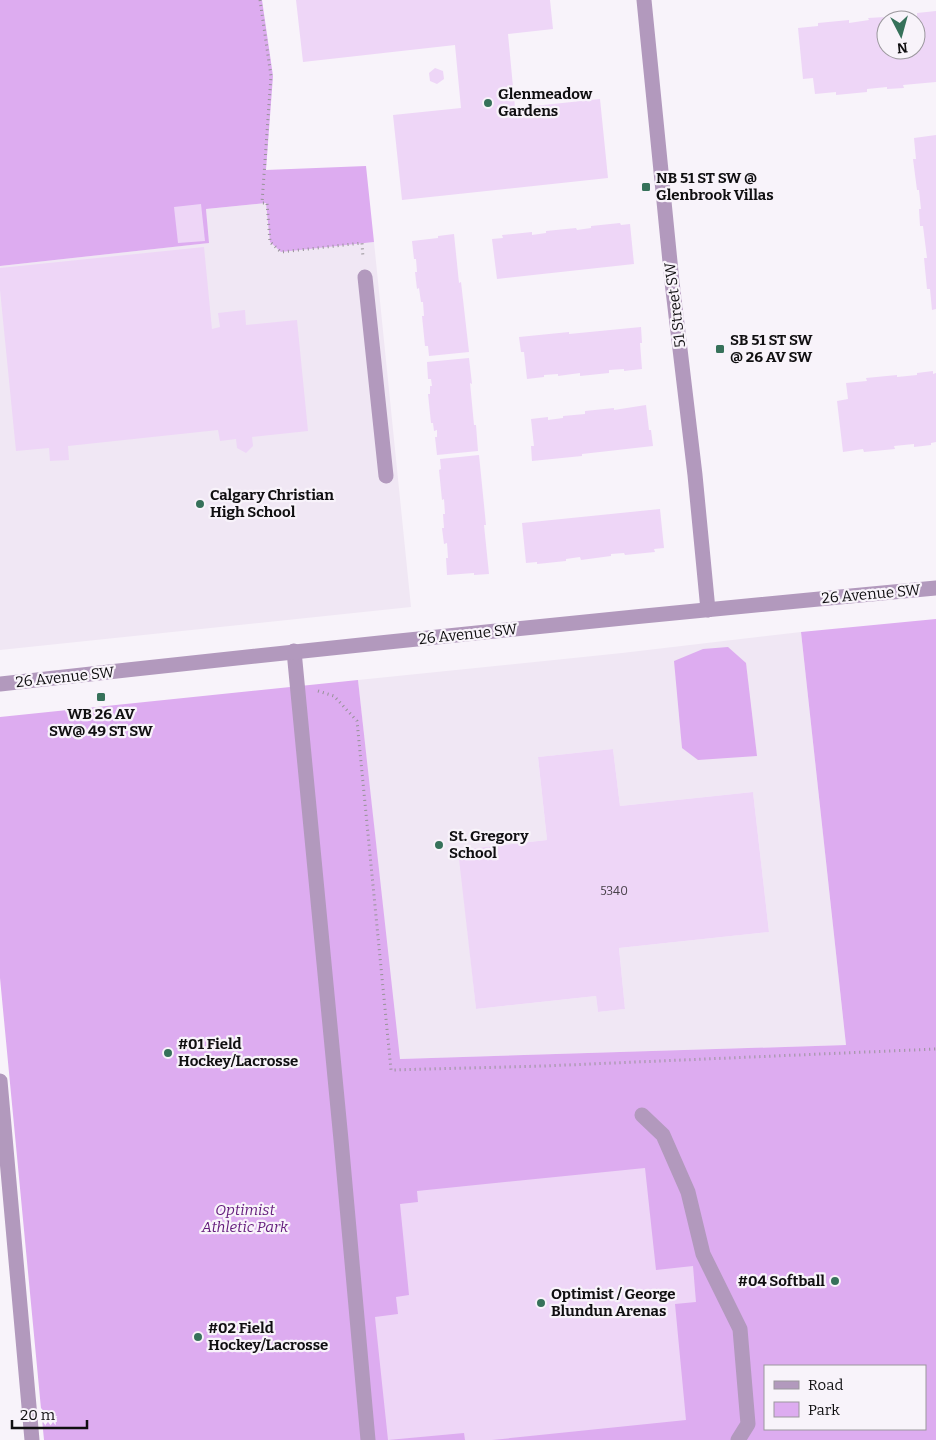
<svg xmlns="http://www.w3.org/2000/svg" width="936" height="1440" font-family="Bitter,serif">
  <style>
    .built { fill: #f0e7f4; fill-rule: evenodd }
    .green { fill: #ddacf0; fill-rule: evenodd }
    .building { fill: #eed6f7 }
    .lines { fill: none; stroke-linecap: round; stroke-linejoin: round }
    .path { stroke: #969297; stroke-width: 3; stroke-dasharray: 1 4; stroke-linecap: butt }
    .minor { stroke: #b299bd; stroke-width: 15 }
    .poi-dot { fill: #36715a; stroke: #f8f3fa; stroke-width: 2 }
    .labels { text-anchor: middle; dominant-baseline: central; stroke-width: 4.5; stroke-linejoin: round; paint-order: stroke }
    .number-label { font-size: 12px; fill: #48414a }
    .poi-label { font-size: 15px; font-weight: bold; fill: #100f11; stroke: #f8f3fa; text-anchor: start }
    .street-label { font-size: 15px; fill: #100f11; stroke: #f8f3fa }
    .park-label { font-size: 15px; font-style: italic; fill: #631b7b; stroke: #f8f3fa }
  </style>
  <rect width="100%" height="100%" fill="#f8f3fa"/>
  <!-- built -->
  <g class="built">
    <polygon points="267,203 270,242 281,252 374,242 411,607 0,650 0,266 208,243 206,209"/>
    <path d="M801 632 846 1045 399 1059 358 680 622 653ZM613 749 620 806 753 792 769 932 619 948 625 1009 598 1012 596 996 476 1009 459 850 547 840 538 757Z"/>
  </g>
  <!-- green -->
  <g class="green">
    <polygon points="0,0 262,0 273,76 266,170 366,166 374,242 281,252 270,242 266,203 206,209 209,243 0,266"/>
    <path d="M936 619V1440H44L0 978V717L358 680 400 1059 846 1045 801 632ZM765 1366H925V1429H765Z"/>
    <polygon points="728,647 746,663 757,756 698,760 682,748 674,661 703,649"/>
  </g>
  <!-- building -->
  <g class="building">
    <polygon points="296,0 550,0 553,29 508,34 515,108 600,99 608,178 402,200 393,115 461,108 455,45 303,62"/>
    <polygon points="936,11 936,82 903,85 904,88 887,89 887,87 867,89 867,92 836,95 836,92 815,94 813,78 803,79 798,28 818,26 818,23 849,20 849,23 869,20 868,18 885,17 886,50 916,50 916,20 886,20 886,19 917,16 917,13"/>
    <polygon points="435,68 443,71 444,79 437,84 430,81 429,73"/>
    <polygon points="936,135 936,309 932,310 930,289 927,289 924,258 927,258 923,226 920,226 919,209 921,209 919,190 917,190 913,159 916,159 914,138"/>
    <polygon points="201,204 205,241 178,243 174,207"/>
    <polygon points="620,223 621,225 630,224 634,264 497,279 492,239 503,238 502,235 532,232 532,235 546,233 546,231 576,228 577,230 591,228 591,226"/>
    <polygon points="454,234 459,283 461,282 469,352 429,356 428,346 425,346 422,316 424,316 423,302 421,302 419,288 417,289 415,272 417,272 416,259 414,259 412,241 438,238 438,236"/>
    <polygon points="204,247 212,329 220,327 218,313 245,310 246,325 297,320 308,431 252,437 253,446 246,453 237,448 236,439 220,441 218,430 68,446 69,460 50,461 49,448 16,451 0,290 0,268"/>
    <polygon points="641,327 642,343 640,343 642,369 624,371 624,369 609,370 609,373 580,376 580,373 558,376 558,374 544,375 544,377 527,379 524,352 521,352 519,337 569,332 569,334"/>
    <polygon points="469,358 472,384 470,383 474,425 476,425 478,451 437,455 435,437 437,437 437,430 434,431 433,423 431,423 428,394 430,394 430,386 432,386 431,379 428,379 427,362"/>
    <polygon points="933,371 933,374 936,373 936,442 931,443 931,445 914,447 914,444 894,446 895,449 864,452 863,449 843,452 837,401 848,399 846,383 867,381 866,378 897,375 897,377 917,375 917,373"/>
    <polygon points="646,405 649,430 651,430 653,446 582,454 582,456 532,461 531,446 534,446 531,419 548,417 548,420 563,418 563,416 585,414 585,411 614,408 614,410"/>
    <polygon points="479,455 486,525 484,525 489,574 474,575 474,573 447,575 446,558 448,558 447,543 444,544 442,528 444,528 443,514 445,514 444,499 442,500 439,470 441,469 440,459"/>
    <polygon points="660,509 664,548 654,549 655,552 625,555 624,553 611,554 611,556 581,560 580,557 566,559 566,561 537,564 537,562 526,563 522,523"/>
    <polygon points="613,749 620,806 753,792 769,932 619,948 625,1009 598,1012 596,996 476,1009 458,850 547,840 538,757"/>
    <polygon points="645,1168 656,1270 693,1266 696,1302 675,1304 686,1420 492,1440 465,1440 464,1433 388,1440 375,1317 398,1314 396,1297 409,1295 400,1204 418,1202 417,1191"/>
  </g>
  <g class="lines">
    <!-- path -->
    <g class="path">
      <polyline points="260,0 271,76 262,203 267,203 270,242 281,252 362,243 363,258"/>
      <polyline points="318,691 334,696 357,721 391,1070 544,1066 936,1049"/>
    </g>
    <!-- minor -->
    <g class="minor">
      <polyline points="644,0 672,282 695,475 708,610"/>
      <polyline points="365,277 386,476"/>
      <polyline points="294,651 341,1140 368,1440"/>
      <path d="M0 684C312 649 624 617 936 588"/>
      <polyline points="0,1081 32,1440"/>
      <polyline points="642,1115 663,1135 688,1192 703,1254 740,1329 748,1424 738,1440"/>
    </g>
  </g>
  <!-- markers -->
  <g class="poi-dot">
    <circle cx="488" cy="103" r="5"/>
    <rect x="641" y="182" width="10" height="10" rx="2.5"/>
    <rect x="715" y="344" width="10" height="10" rx="2.5"/>
    <circle cx="200" cy="504" r="5"/>
    <rect x="96" y="692" width="10" height="10" rx="2.5"/>
    <circle cx="439" cy="845" r="5"/>
    <circle cx="168" cy="1053" r="5"/>
    <circle cx="835" cy="1281" r="5"/>
    <circle cx="541" cy="1303" r="5"/>
    <circle cx="198" cy="1337" r="5"/>
  </g>
  <g class="labels">
    <!-- number labels -->
    <g class="number-label">
      <text x="614" y="891">5340</text>
    </g>
    <!-- poi labels -->
    <g class="poi-label">
      <text x="498" y="94">Glenmeadow<tspan x="498" dy="17">Gardens</tspan></text>
      <text x="656" y="178">NB 51 ST SW @<tspan x="656" dy="17">Glenbrook Villas</tspan></text>
      <text x="730" y="340">SB 51 ST SW<tspan x="730" dy="17">@ 26 AV SW</tspan></text>
      <text x="210" y="495">Calgary Christian<tspan x="210" dy="17">High School</tspan></text>
      <text x="101" y="714" text-anchor="middle">WB 26 AV<tspan x="101" dy="17">SW@ 49 ST SW</tspan></text>
      <text x="449" y="836">St. Gregory<tspan x="449" dy="17">School</tspan></text>
      <text x="178" y="1044">#01 Field<tspan x="178" dy="17">Hockey/Lacrosse</tspan></text>
      <text x="825" y="1281" text-anchor="end">#04 Softball</text>
      <text x="551" y="1294">Optimist / George<tspan x="551" dy="17">Blundun Arenas</tspan></text>
      <text x="208" y="1328">#02 Field<tspan x="208" dy="17">Hockey/Lacrosse</tspan></text>
    </g>
    <!-- street labels -->
    <g class="street-label">
      <text transform="translate(675 305) rotate(-97)">51 Street SW</text>
      <text transform="translate(871 594) rotate(-5)">26 Avenue SW</text>
      <text transform="translate(468 634) rotate(-6)">26 Avenue SW</text>
      <text transform="translate(65 677) rotate(-6)">26 Avenue SW</text>
    </g>
    <!-- park labels -->
    <g class="park-label">
      <text x="245" y="1210">Optimist<tspan x="245" dy="17">Athletic Park</tspan></text>
    </g>
  </g>
  <!-- legend -->
  <rect x="764" y="1365" width="162" height="65" fill="#f8f3fa" stroke="#9b989d"/>
  <rect x="774" y="1381" width="25" height="8" fill="#b299bd" stroke="#9b989d"/>
  <text x="808" y="1390" font-size="15" fill="#100f11">Road</text>
  <rect x="774" y="1402" width="25" height="15" fill="#ddacf0" stroke="#9b989d"/>
  <text x="808" y="1415" font-size="15" fill="#100f11">Park</text>
  <!-- north arrow -->
  <g transform="translate(901 35) rotate(174)"><circle r="24" fill="#f8f3fa" stroke="#9b989d"/>
  <path d="M0-4L9 19L0 12L-9 19Z" fill="#36715a"/>
  <text y="-8" font-size="14" font-weight="bold" text-anchor="middle" fill="#100f11">N</text>
  </g>
  <!-- scale -->
  <path d="M12 1420v8h75v-8" fill="none" stroke="#100f11" stroke-width="2.5"/>
  <text x="20" y="1420" font-size="15" fill="#100f11" stroke="#f8f3fa" stroke-width="4" paint-order="stroke">20 m</text>
</svg>
